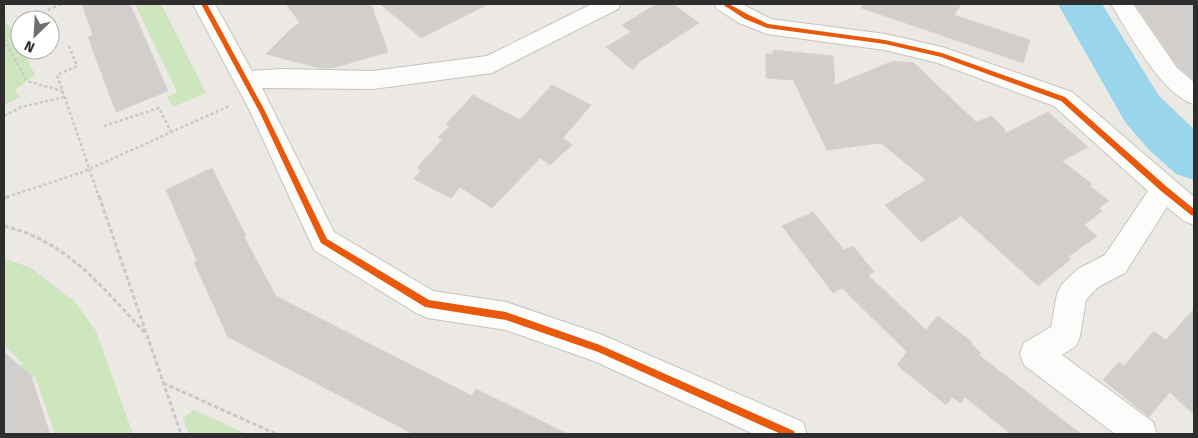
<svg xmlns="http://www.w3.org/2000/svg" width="1198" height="438" font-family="'Fira Sans',sans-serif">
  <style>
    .green { fill: #cee6be }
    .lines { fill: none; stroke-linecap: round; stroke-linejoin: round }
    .river { fill: #99d6ec; fill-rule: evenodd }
    .building { fill: #d1cecb; stroke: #d7d4d0 }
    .minor-casing { stroke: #c5c4c5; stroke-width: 2 }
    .path-far1 { stroke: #c9c9c8; stroke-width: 2.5; stroke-dasharray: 3 2.5; stroke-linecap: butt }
    .path { stroke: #c9c9c8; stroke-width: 3; stroke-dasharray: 4.5 2.5; stroke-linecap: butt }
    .minor { fill: #fcfcfb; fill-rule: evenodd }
    .cycleway-casing { stroke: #fff; stroke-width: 3 }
    .cycleway { fill: #e8590c; fill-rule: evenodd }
  </style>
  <rect width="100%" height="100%" fill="#ece8e4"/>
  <!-- green -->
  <g class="green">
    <polygon points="135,4 161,4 206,93 173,107 167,97 177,92"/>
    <path d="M4 21C13 29 20 38 20 50H23L35 75 15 90 20 97 7 104 4 101Z"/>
    <polygon points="4,258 31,268 75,302 96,331 133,434 55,434 35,376 4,394 4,379 22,363 4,345"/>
    <polygon points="194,410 247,434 189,434 183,418"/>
  </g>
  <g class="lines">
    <!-- river -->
    <polygon class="river" points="1058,4 1102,4 1159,96 1194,129 1194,180 1176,174 1149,150 1125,122"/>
  </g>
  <!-- building -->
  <g class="building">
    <polygon points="82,4 130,4 168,91 116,112 88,37 93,35"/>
    <polygon points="286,4 371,4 388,52 333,68 320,68 266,54 292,28 300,23"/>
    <polygon points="380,4 488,4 421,38"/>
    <polygon points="657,4 673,4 699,23 639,62 633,70 606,47 631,32 622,25"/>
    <polygon points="862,4 961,4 954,15 1030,40 1023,63 861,8"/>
    <polygon points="1135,4 1194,4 1194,80 1178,67"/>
    <polygon points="773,50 833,56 835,85 893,61 914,63 976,122 992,116 1005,130 1004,134 1048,112 1088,147 1062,161 1092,184 1090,186 1109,201 1099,208 1102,211 1084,225 1097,236 1068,257 1071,259 1038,286 961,216 921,242 885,205 926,180 881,143 827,150 793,80 766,78 766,54 773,54"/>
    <polygon points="552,85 591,105 563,138 572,145 550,165 540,158 492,208 460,187 451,198 414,179 421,170 417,168 442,140 438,137 450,126 446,124 473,95 520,120"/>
    <polygon points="212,168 246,236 244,237 276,296 472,396 476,389 568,434 413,434 228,337 194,262 197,261 166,190"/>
    <polygon points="813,212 844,250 853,246 874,272 868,275 926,330 938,316 972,342 971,344 981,353 979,355 1081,434 1011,434 965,397 961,403 952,397 946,405 897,365 907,352 842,288 833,293 782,226"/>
    <polygon points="1194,309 1194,415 1170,392 1149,417 1103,380 1119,362 1124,366 1154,331 1166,340"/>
    <polygon points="4,352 31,376 50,434 4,434"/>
  </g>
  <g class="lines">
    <defs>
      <g id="minor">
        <polygon points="193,4 215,4 252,71 280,69 373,71 487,56 592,4 621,4 618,9 492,73 373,89 262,88 334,232 433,291 506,302 600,334 803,422 807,434 754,434 594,361 506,330 428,318 418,314 314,250 250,111"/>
        <polygon points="714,4 742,4 771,19 885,34 942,47 1072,92 1194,197 1194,225 1184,221 1167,207 1125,273 1098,287 1086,300 1080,336 1076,346 1062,355 1153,422 1157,434 1115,434 1024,365 1020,354 1024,343 1051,327 1057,294 1062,284 1078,269 1105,255 1148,191 1054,106 938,63 885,50 767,34 739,23 717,9"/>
        <path d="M1111 4H1133L1177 68 1194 82V104C1163 96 1128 32 1111 4Z"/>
      </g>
    </defs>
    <!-- minor casing -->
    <use href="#minor" class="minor-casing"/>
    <!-- path-far1 -->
    <g class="path-far1">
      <polyline points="48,10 61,4"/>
      <polyline points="4,39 27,81 62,91"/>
      <polyline points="69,46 77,66 57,75 99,197"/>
      <polyline points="4,116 21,107 64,97"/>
      <polyline points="104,126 159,108 171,132"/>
      <polyline points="7,197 83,172 229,106"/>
    </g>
    <!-- path -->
    <g class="path">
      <polyline points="99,196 181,434"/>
      <polyline points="4,198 10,196"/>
      <path d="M4 226C67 241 103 288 145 333"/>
      <polyline points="163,383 276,434"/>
    </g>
    <!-- minor -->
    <use href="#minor" class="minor"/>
    <defs>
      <g id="cycleway">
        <polygon points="201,4 207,4 265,111 327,239 429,300 506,312 600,345 794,431 795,434 781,434 598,352 506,320 425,307 321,243 259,111"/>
        <polygon points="722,4 729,4 749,15 768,24 885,40 942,53 1065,97 1167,187 1194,209 1194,216 1191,215 1161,191 1061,101 941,57 885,44 767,28 745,19"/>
      </g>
    </defs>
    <!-- cycleway casing -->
    <use href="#cycleway" class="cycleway-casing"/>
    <!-- cycleway -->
    <use href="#cycleway" class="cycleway"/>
  </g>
  <!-- border -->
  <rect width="1198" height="438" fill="none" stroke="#2e2e2e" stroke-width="10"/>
  <!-- north arrow -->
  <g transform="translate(35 35) rotate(205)"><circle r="24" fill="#ffffff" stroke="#ababab"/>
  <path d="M0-4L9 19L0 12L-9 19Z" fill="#706f6e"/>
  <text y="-8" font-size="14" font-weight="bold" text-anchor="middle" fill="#2e2e2e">N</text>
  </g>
</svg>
